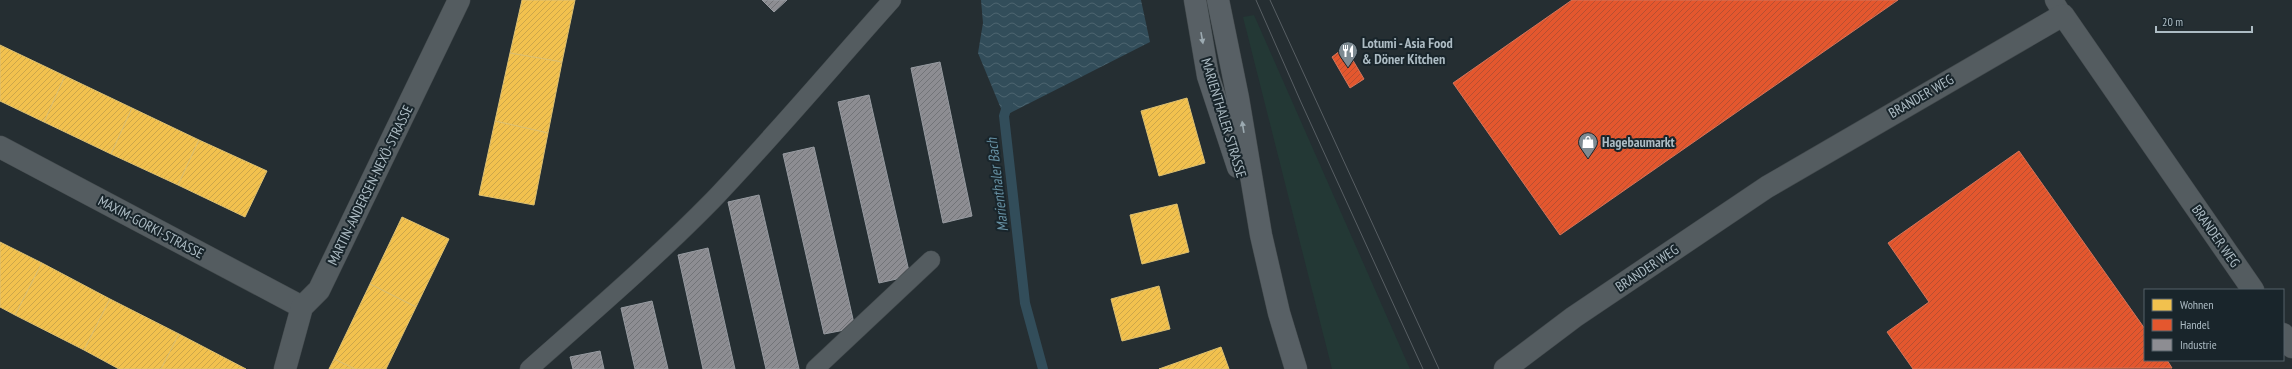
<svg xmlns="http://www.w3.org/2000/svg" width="2292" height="369" font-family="'PT Sans Narrow',sans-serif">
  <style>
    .green { fill: #233835 }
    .water { fill: url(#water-waves) }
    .homes { fill: url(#homes-hatch); stroke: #ddc071 }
    .shops { fill: url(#shops-hatch); stroke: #d4755b }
    .industry { fill: url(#industry-hatch); stroke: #979ba1 }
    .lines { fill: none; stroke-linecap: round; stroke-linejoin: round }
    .stream { stroke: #324d5a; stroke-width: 10 }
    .lane-casing { stroke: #42494c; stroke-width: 19 }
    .street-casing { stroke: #42494c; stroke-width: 23 }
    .secondary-casing { stroke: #42494c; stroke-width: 23 }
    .lane { stroke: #545c60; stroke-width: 18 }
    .street { stroke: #545c60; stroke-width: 22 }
    .secondary { stroke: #586065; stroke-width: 22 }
    .tram { stroke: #585f64; stroke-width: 1 }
    .oneway { fill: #9caab1 }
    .labels { text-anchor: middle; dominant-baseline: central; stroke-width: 4; stroke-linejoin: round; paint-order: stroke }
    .poi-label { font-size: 14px; font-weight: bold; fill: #adbcc4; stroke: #19252b; text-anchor: start }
    .street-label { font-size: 14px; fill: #adbcc4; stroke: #19252b }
    .water-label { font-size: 15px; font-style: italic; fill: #6690a3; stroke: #19252b }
  </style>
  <defs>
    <pattern id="water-waves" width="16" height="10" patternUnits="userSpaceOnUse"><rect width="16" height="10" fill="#324d5a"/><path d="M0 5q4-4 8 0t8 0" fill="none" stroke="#4d6570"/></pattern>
    <pattern id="homes-hatch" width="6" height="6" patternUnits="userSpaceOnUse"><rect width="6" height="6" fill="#f2c14e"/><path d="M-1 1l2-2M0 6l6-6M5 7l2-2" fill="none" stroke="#cca64a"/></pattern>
    <pattern id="shops-hatch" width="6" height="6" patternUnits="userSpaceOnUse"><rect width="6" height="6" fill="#e4572e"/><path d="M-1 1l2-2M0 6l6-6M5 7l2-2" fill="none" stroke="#b84f31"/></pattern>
    <pattern id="industry-hatch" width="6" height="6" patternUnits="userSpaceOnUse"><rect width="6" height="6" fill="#8d8d92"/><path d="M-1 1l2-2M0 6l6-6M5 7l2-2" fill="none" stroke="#727478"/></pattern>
  </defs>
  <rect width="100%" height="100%" fill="#252e32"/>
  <!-- green -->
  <polygon class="green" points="1254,15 1410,369 1332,369 1243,17"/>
  <!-- water -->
  <polygon class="water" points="981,0 1141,0 1150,42 1004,116 978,53 983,23"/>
  <!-- homes -->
  <g class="homes">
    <polygon points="522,0 575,0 562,62 510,53"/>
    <polygon points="0,45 65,76 44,122 0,101"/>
    <polygon points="510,53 562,62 548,133 495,121"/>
    <polygon points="65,76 132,108 111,154 44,122"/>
    <polygon points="1187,98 1205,163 1159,176 1141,111"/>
    <polygon points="132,108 199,140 178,185 111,154"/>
    <polygon points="495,121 548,133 534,205 479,195"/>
    <polygon points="199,140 267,171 245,217 178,185"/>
    <polygon points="1177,204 1189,252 1142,264 1130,215"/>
    <polygon points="402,217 449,239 416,307 370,284"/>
    <polygon points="0,242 42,263 15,315 0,307"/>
    <polygon points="42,263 110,299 84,350 15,315"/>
    <polygon points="370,284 416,307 386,369 355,369 334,359"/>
    <polygon points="1159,286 1170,329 1122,341 1111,299"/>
    <polygon points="110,299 179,334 161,369 119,369 84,350"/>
    <polygon points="179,334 246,369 161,369"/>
    <polygon points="1221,347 1229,369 1159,369"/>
    <polygon points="334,359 355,369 329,369"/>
  </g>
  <!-- shops -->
  <g class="shops">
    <polygon points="1572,0 1898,0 1560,235 1453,83"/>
    <polygon points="1345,47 1364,79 1350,88 1332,57"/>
    <polygon points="2019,151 2145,329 2145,360 2167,360 2172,368 1913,369 1887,332 1929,302 1888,243"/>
  </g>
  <!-- industry -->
  <g class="industry">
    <polygon points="762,0 787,0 774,12"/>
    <polygon points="940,62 972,216 943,223 911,68"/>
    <polygon points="869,95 910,276 879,283 838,102"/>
    <polygon points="814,147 855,328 824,334 783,154"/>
    <polygon points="759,195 799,369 766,369 728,202"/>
    <polygon points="708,248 735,369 703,369 678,255"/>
    <polygon points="652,301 668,369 635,369 621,308"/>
    <polygon points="600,351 604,369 573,369 570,357"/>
  </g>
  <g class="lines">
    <!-- stream -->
    <polyline class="stream" points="1008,103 1004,116 1025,303 1043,369"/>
    <defs>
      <g id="lane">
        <polyline points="2054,0 2063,15"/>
        <path d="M529 369C591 314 654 260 712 201 774 136 832 67 892 0"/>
        <polyline points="815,369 931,260"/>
      </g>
      <g id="street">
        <polyline points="0,147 302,307"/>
        <polyline points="2283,334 2292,347"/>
        <polyline points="285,369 302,307 319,290 459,0"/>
        <polyline points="1505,369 1574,317 1767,187 2063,15 2253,290"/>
      </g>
      <g id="secondary">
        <polyline points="1195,0 1208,76 1238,167"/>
        <polyline points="1218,0 1238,98 1261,235 1279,313 1296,369"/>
      </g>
    </defs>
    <!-- lane casing -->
    <use href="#lane" class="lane-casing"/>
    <!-- street casing -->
    <use href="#street" class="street-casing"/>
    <!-- secondary casing -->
    <use href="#secondary" class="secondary-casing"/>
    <!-- lane -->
    <use href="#lane" class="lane"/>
    <!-- street -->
    <use href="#street" class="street"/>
    <!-- secondary -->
    <use href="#secondary" class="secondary"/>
    <!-- tram -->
    <g class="tram">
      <polyline points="1256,0 1300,100 1423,369"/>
      <polyline points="1270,0 1439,369"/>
    </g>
  </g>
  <!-- one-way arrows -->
  <defs><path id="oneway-solid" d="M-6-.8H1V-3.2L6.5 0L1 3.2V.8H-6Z"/></defs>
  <g class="oneway">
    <use href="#oneway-solid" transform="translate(1202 38) rotate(80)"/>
    <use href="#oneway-solid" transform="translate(1243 127) rotate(-99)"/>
  </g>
  <!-- icons -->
  <defs>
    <symbol id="restaurant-pin" viewBox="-11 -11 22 30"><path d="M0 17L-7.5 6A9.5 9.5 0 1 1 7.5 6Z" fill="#7d8a91" stroke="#19252b"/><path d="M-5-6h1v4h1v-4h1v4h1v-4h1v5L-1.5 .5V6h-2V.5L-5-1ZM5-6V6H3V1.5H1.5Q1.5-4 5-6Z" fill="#fff"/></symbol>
    <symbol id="shop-pin" viewBox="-11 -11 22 30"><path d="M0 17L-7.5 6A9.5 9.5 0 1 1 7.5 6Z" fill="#7d8a91" stroke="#19252b"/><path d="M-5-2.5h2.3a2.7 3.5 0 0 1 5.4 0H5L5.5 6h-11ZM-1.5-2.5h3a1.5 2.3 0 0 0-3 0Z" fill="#fff"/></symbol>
  </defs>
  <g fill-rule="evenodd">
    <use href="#restaurant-pin" x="1337" y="40" width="22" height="30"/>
    <use href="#shop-pin" x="1577" y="131" width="22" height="30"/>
  </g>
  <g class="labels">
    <!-- poi labels -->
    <g class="poi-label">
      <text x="1362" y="43">Lotumi - Asia Food<tspan x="1362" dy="16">&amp; Döner Kitchen</tspan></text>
      <text x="1602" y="142">Hagebaumarkt</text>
    </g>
    <!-- street labels -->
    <g class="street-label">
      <text transform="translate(1921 96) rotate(-30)">BRANDER WEG</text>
      <text transform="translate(1224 118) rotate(73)">MARIENTHALER STRASSE</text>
      <text transform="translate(370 185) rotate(-64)">MARTIN-ANDERSEN-NEXÖ-STRASSE</text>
      <text transform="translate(151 227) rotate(28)">MAXIM-GORKI-STRASSE</text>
      <text transform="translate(2216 236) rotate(55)">BRANDER WEG</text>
      <text transform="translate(1647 268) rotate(-34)">BRANDER WEG</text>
    </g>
    <!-- water labels -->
    <g class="water-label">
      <text transform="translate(997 185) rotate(-97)">Marienthaler Bach</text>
    </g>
  </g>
  <!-- legend -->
  <rect x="2144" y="289" width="140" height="72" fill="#19252b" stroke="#546168"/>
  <rect x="2152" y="299" width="20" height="12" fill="#f2c14e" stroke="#546168"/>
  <text x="2180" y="309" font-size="12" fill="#adbcc4">Wohnen</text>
  <rect x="2152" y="319" width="20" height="12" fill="#e4572e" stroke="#546168"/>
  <text x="2180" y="329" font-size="12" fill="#adbcc4">Handel</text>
  <rect x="2152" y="339" width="20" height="12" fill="#8d8d92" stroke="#546168"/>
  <text x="2180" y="349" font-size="12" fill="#adbcc4">Industrie</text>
  <!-- scale -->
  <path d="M2156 26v6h96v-6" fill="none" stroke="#adbcc4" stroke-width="2"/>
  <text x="2162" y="26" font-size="12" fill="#adbcc4" stroke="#19252b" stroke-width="3" paint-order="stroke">20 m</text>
</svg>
